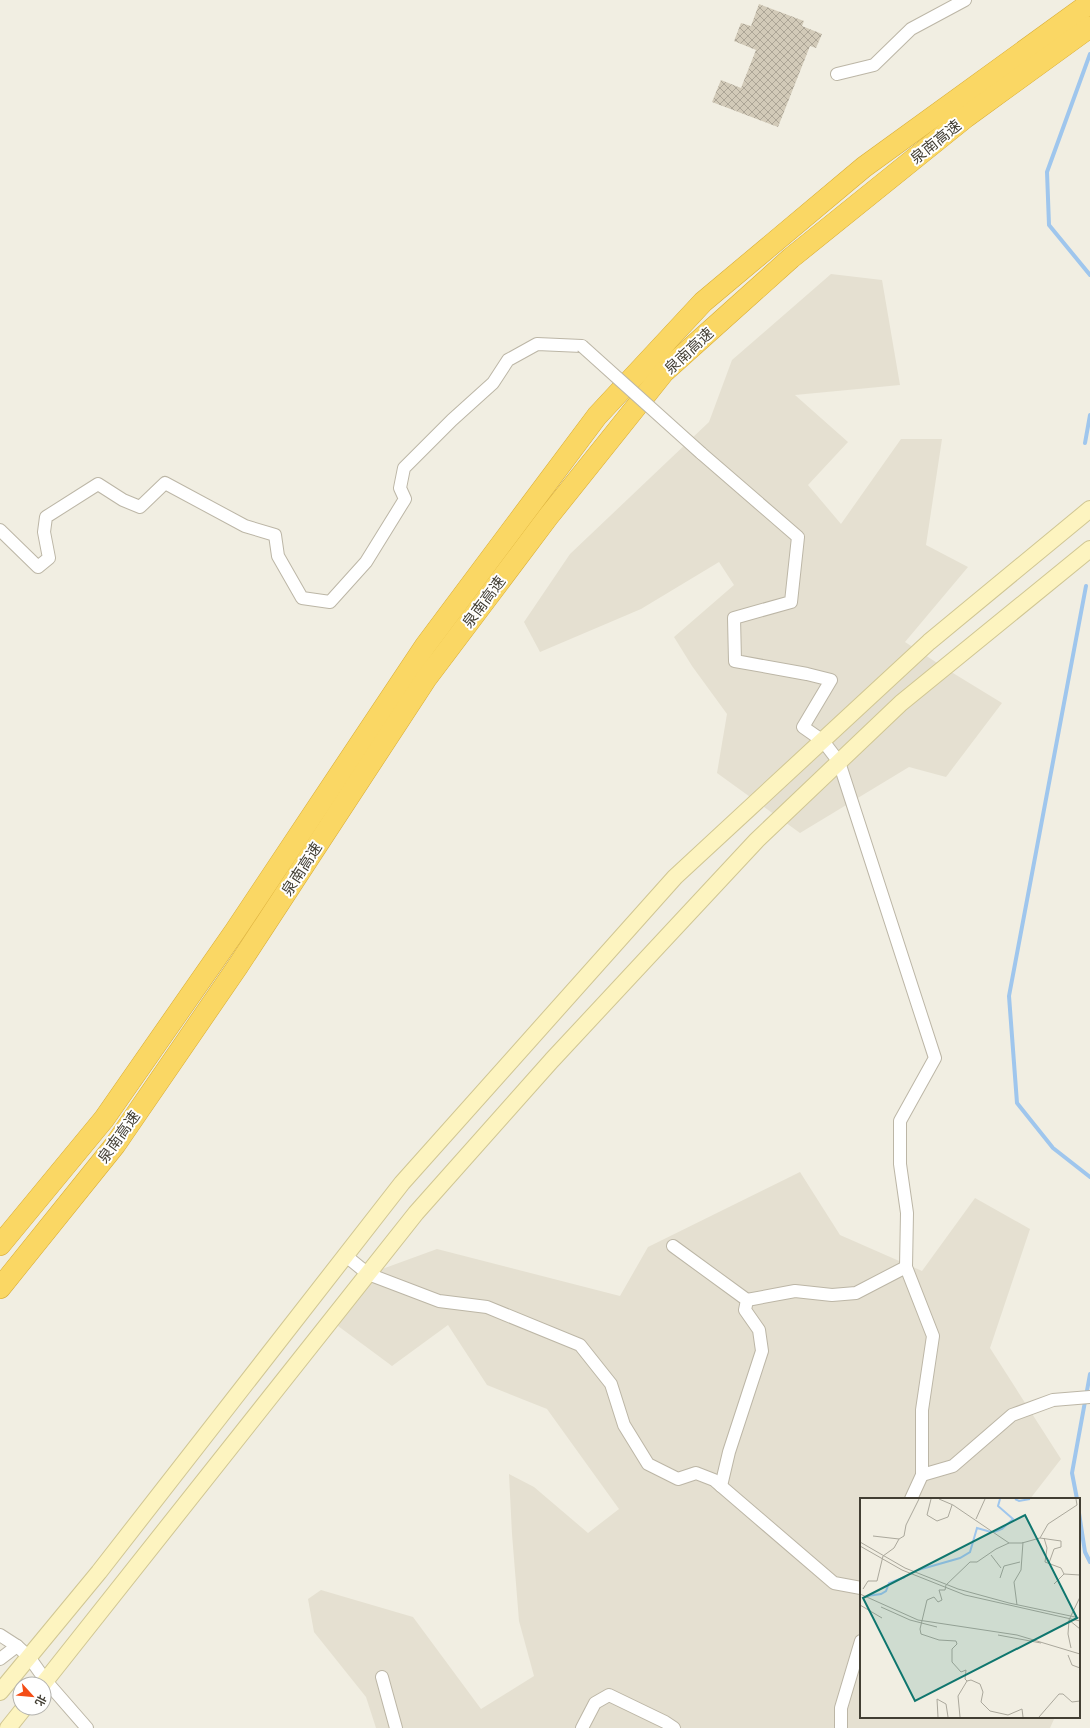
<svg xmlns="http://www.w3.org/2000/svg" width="1090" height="1728" font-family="Signika,'Noto Sans SC',sans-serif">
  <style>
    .residential { fill: #e5e0d1 }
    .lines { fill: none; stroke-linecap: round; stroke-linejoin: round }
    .stream { stroke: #9fc6ed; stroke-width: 4 }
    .building { fill: url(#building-cross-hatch) }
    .street-casing { stroke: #bcb6a6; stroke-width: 14 }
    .secondary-casing { stroke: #d0c693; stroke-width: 18 }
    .highway-casing { stroke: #d8ac35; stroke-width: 22 }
    .street { stroke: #fff; stroke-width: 12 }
    .secondary { stroke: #fdf4c0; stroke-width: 16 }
    .highway { stroke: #fad764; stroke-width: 21 }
    .street-bridge-casing { stroke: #bcb6a6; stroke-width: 14; stroke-linecap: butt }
    .street-bridge { stroke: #fff; stroke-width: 12 }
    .labels { text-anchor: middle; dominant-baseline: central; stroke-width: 4; stroke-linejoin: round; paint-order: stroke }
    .street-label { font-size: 15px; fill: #423e33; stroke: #fff }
    .inset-river { fill: none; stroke: #9fc6ed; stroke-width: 2 }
    .inset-road { fill: none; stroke: #aba89c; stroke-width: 1 }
    .view { fill: #0f766e; fill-opacity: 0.15; stroke: #0f766e; stroke-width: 2 }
    .inset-edge { fill: none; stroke: #423e33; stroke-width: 2 }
  </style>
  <defs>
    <pattern id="building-cross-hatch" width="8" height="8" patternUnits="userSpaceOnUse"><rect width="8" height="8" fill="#d2cab8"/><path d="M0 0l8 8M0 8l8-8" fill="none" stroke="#aca596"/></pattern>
  </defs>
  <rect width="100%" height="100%" fill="#f1eee2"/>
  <!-- residential -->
  <g class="residential">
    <polygon points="831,274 882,280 900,385 795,395 848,442 808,485 841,524 901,439 942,439 926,545 968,567 905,642 948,670 1002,703 946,777 909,767 800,833 717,773 727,714 692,666 674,637 734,585 719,562 641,609 540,652 524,622 570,554 709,422 732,360"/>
    <polygon points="800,1172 840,1235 922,1271 975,1198 1030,1229 990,1348 1061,1459 1030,1499 861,1499 861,1717 1055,1717 1050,1728 376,1728 366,1697 314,1632 308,1599 321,1590 413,1617 481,1709 534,1676 519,1621 512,1534 509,1474 534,1487 588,1533 619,1509 547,1409 487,1385 448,1325 392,1366 334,1323 363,1276 437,1249 620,1296 648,1247"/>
  </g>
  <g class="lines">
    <!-- stream -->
    <g class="stream">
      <polyline points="1090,54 1047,172 1049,225 1090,275"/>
      <polyline points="1085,443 1090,415"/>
      <polyline points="1086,586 1009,996 1017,1103 1053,1148 1090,1177"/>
      <polyline points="1077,1499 1072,1473 1090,1374"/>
      <polyline points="1079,1513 1085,1552 1090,1562"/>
    </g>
  </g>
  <!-- building -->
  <polygon class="building" points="759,4 804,21 802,26 822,34 816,48 810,46 778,127 712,102 721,80 741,88 756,50 734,41 741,23 751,26"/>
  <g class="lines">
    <defs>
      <g id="street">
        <polyline points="837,74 874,65 911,29 965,0"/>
        <polyline points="701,453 798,537 791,602 734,618 735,661 807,674 831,680 803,727 823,741 839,762 935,1058 900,1121 900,1164 907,1213 906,1267 933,1336 922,1410 922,1475 911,1499"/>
        <polyline points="0,530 38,567 49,558 44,532 46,517 98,484 123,500 140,507 165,483 245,526 275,535 278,556 302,598 330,602 366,562 405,499 400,488 404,468 452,420 493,383 508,360 537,344 582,346"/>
        <polyline points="673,1246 747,1300 745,1310 759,1330 762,1351 729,1452 721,1486"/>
        <polyline points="346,1256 368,1274 439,1301 487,1307 580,1345 611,1384 624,1425 648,1464 678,1479 696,1473 714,1480 834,1583 861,1588"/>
        <polyline points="747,1300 795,1291 832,1295 856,1293 906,1267"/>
        <polyline points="922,1475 953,1466 1012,1415 1053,1400 1090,1397"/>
        <polyline points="0,1635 17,1646 29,1657 46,1681 87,1728"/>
        <polyline points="0,1659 17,1646"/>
        <polyline points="382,1677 396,1728"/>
        <polyline points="582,1728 595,1703 609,1695 665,1722 674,1728"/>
        <polyline points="841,1728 841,1708 861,1641"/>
      </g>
      <g id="secondary">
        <polyline points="43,1684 416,1213 552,1060 757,840 901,703 1090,549"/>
        <polyline points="0,1692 99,1572 402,1183 675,877 929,642 1090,509"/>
        <polyline points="8,1728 24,1708"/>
      </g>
      <g id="highway">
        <polyline points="0,1245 104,1119 235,931 425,646 597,416 703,302 864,167 1090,3"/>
        <polyline points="0,1288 115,1145 238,966 426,679 548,517 664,372 791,258 966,117 1090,27"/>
      </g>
    </defs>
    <!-- street casing -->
    <use href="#street" class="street-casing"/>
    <!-- secondary casing -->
    <use href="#secondary" class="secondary-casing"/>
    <!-- highway casing -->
    <use href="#highway" class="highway-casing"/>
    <!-- street -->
    <use href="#street" class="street"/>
    <!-- secondary -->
    <use href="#secondary" class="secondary"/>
    <!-- highway -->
    <use href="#highway" class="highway"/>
    <defs>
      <polyline id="street-bridge" points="582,346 701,453"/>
    </defs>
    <!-- street-bridge casing -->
    <use href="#street-bridge" class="street-bridge-casing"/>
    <!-- street-bridge -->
    <use href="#street-bridge" class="street-bridge"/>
  </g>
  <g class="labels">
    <!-- street labels -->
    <g class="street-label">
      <text transform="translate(936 142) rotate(-39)">泉南高速</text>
      <text transform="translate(689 351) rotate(-43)">泉南高速</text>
      <text transform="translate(484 602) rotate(-53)">泉南高速</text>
      <text transform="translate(302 869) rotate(-57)">泉南高速</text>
      <text transform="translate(119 1137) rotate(-54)">泉南高速</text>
    </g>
  </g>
  <!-- overview -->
  <g transform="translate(860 1498)">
    <rect width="220" height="220" fill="#f1eee2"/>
    <path class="inset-river" d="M155 1 159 3 170 1M134 34 142 31 153 21 138 8 140 1M58 72 100 60 110 54 117 30 131 34M7 98 21 96 26 93 29 85 45 79"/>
    <path class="inset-road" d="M71 1 67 17 77 23 88 19 92 7M79 1 93 7 149 45M116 21 125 1M13 38 39 41 44 38 46 27 59 1M180 40 201 43V49L194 51 189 65M184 40 187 50 185 64 201 70 204 76 220 77M0 44 45 70 98 91 149 105 220 120M0 48 42 72 105 97 220 123M131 57 141 70M140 80 144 68 160 64M194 86 204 76M3 91 8 83H17L23 58 34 50 39 41M0 96 58 122 157 137 220 156M0 107 22 120M157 107 154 84 161 72 163 44M21 109 50 122 77 129M209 122 220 131M138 137 181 145M211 150 208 136 209 122 220 99M208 157 212 167 220 170M107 183 105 181 106 172 101 174 92 164V151L97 146 96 143 79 142 61 136 60 131 67 102 74 99 78 104 82 102 79 92H85L86 87 110 64H117L136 51 149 45H162L180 40 188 26 217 7 216 1M107 183 111 182 120 186 123 194 121 204 130 213 148 217 162 211 163 219M78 219 77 201 86 206 88 219M100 219 98 198 107 183M179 219 199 196H203L212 204 220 203"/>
    <path class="view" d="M165 17 217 120 55 203 3 100Z"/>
    <rect width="220" height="220" class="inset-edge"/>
  </g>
  <!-- north arrow -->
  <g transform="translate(32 1696) rotate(117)"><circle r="19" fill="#ffffff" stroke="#b3b2ad"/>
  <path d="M0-3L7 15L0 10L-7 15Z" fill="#f44d16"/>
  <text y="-6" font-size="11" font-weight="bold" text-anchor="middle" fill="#423e33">北</text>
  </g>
</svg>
